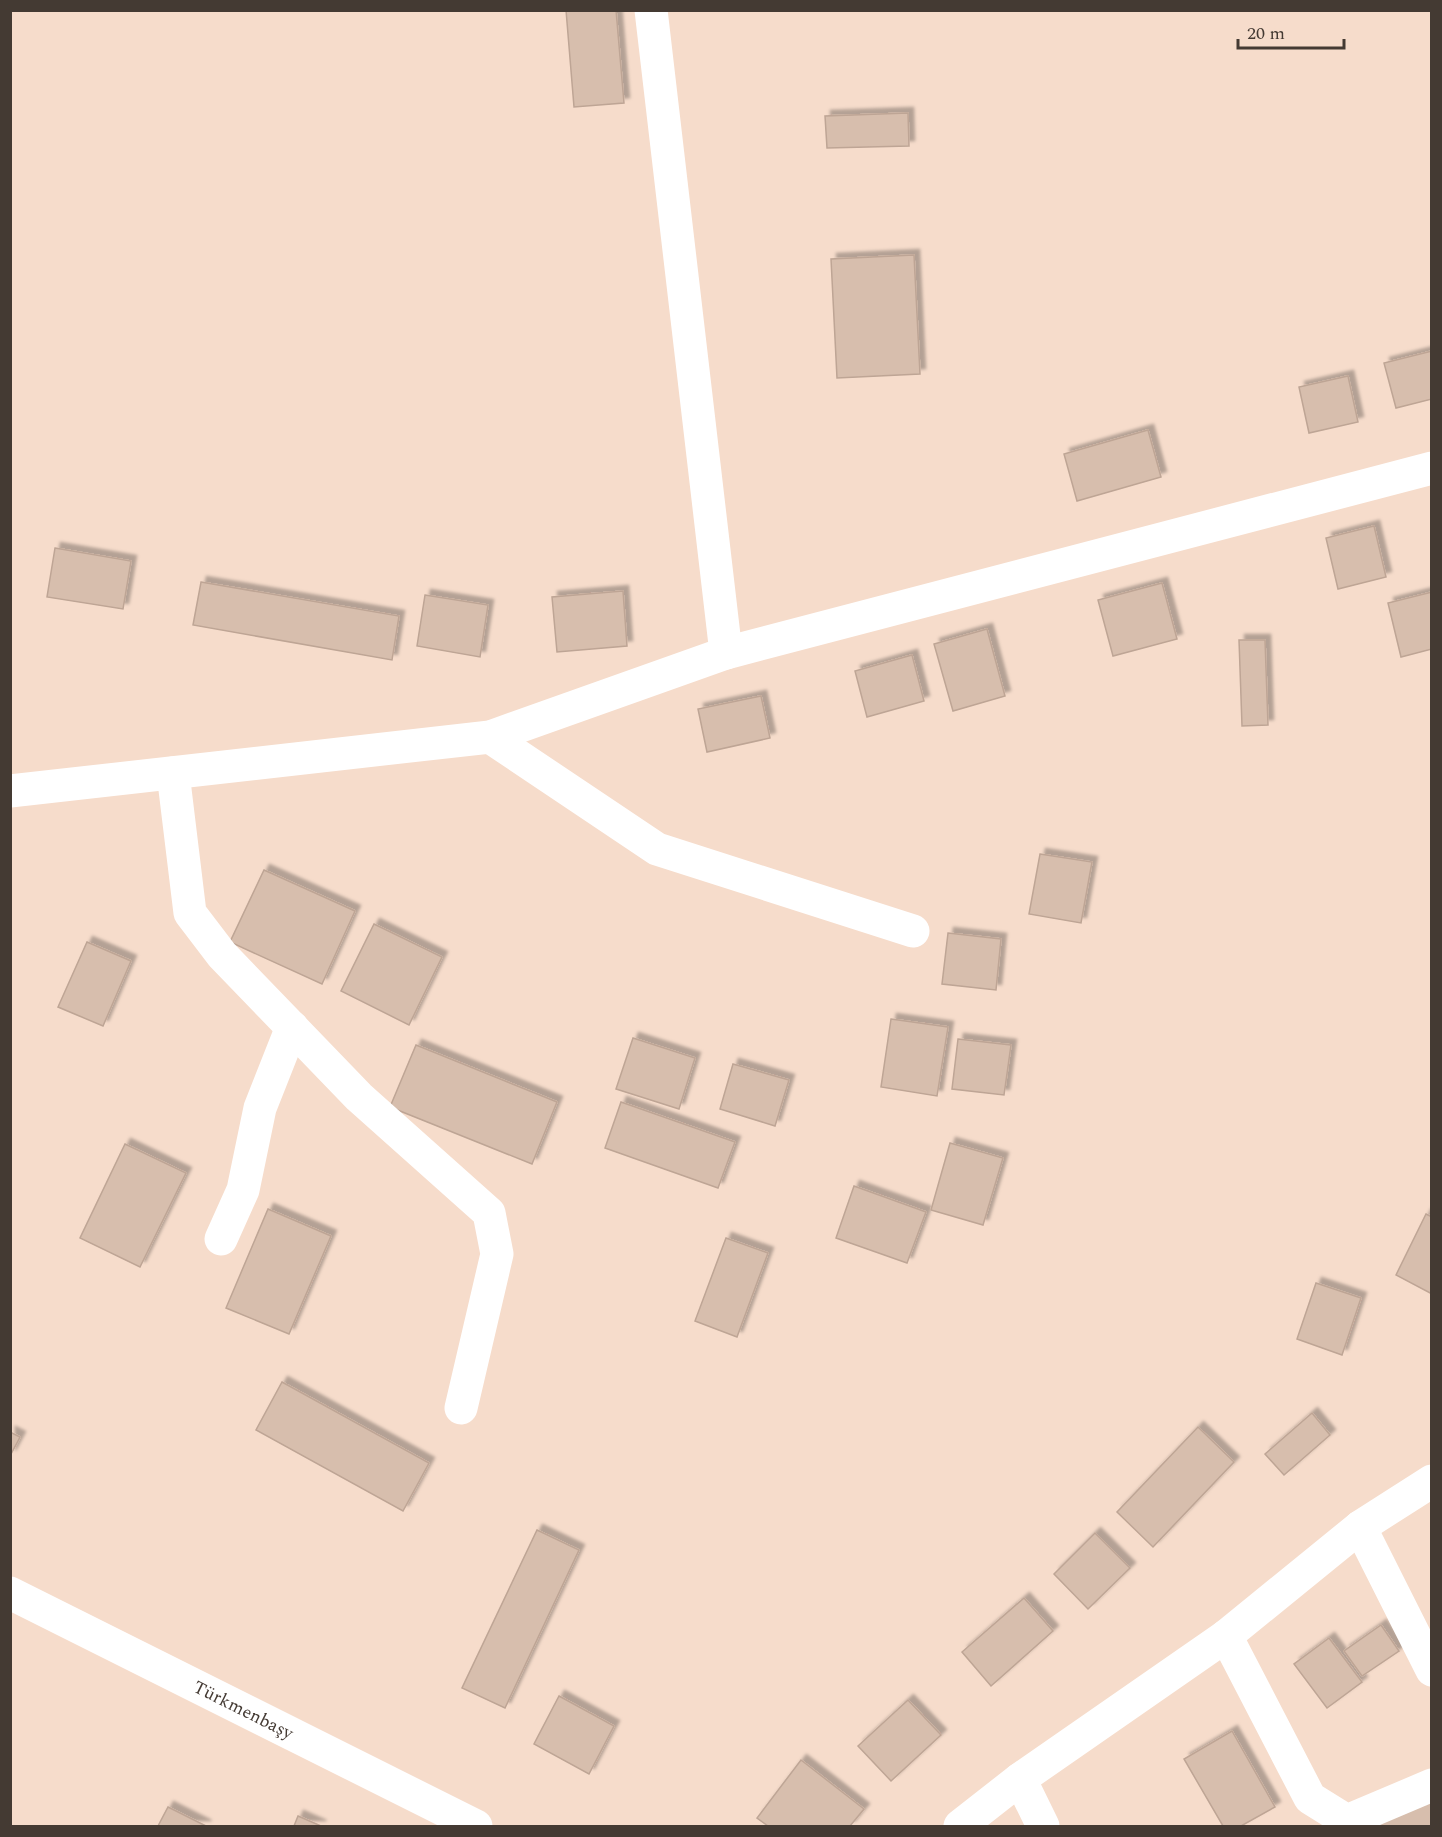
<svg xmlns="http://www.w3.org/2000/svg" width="1442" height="1837" font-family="Spectral,serif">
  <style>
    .building { fill: #d7bead; stroke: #bea595; stroke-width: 1.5; filter: url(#shadow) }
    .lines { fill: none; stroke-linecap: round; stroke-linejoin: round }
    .minor { stroke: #fff; stroke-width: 33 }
    .labels { text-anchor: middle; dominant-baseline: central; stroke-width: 6; stroke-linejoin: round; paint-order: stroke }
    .street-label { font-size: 18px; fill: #443a33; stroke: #f6dccb }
  </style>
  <defs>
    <filter id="shadow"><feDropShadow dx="5.5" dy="-5.5" stdDeviation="1.5" flood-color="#0004"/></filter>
  </defs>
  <rect width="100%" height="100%" fill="#f6dccb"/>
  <!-- building -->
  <g class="building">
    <polygon points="566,10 616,10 624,103 574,107"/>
    <polygon points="908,113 909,146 827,148 825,116"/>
    <polygon points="914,255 920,374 837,378 831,259"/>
    <polygon points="1432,351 1432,399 1396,408 1384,363"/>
    <polygon points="1348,376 1358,422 1309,433 1299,387"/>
    <polygon points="1148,430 1161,477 1077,501 1064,454"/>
    <polygon points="1374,526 1386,577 1338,589 1326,538"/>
    <polygon points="55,548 131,561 123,609 47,597"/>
    <polygon points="201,582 399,616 392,660 193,625"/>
    <polygon points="1162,583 1177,639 1113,656 1098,600"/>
    <polygon points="623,591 627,646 557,652 552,597"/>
    <polygon points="1432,592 1432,649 1401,657 1388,603"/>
    <polygon points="425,595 488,605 480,657 417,646"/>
    <polygon points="987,629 1005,696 953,711 934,644"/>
    <polygon points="1239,640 1265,640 1268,725 1242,726"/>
    <polygon points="912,655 924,701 867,717 855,671"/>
    <polygon points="761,696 770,738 707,752 698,709"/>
    <polygon points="1040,854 1092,862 1081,923 1029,914"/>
    <polygon points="264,870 355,911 322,984 230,942"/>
    <polygon points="374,924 442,957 409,1025 341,991"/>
    <polygon points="948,933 1001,939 996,990 942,984"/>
    <polygon points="87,942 131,961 103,1026 58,1007"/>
    <polygon points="891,1019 948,1027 937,1096 881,1087"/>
    <polygon points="633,1038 695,1058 679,1109 616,1089"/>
    <polygon points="958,1039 1011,1045 1004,1095 952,1089"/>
    <polygon points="416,1045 557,1102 532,1164 390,1107"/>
    <polygon points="733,1064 789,1080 775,1126 720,1109"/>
    <polygon points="621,1102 735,1142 718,1188 605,1148"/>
    <polygon points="950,1143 1003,1158 983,1225 931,1210"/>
    <polygon points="125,1144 186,1173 140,1267 80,1238"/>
    <polygon points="854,1186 926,1212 907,1263 836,1238"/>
    <polygon points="268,1209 331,1236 289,1334 226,1308"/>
    <polygon points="1426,1214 1432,1217 1432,1294 1396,1275"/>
    <polygon points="726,1238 768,1253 737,1337 695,1321"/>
    <polygon points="1316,1283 1361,1298 1342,1355 1297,1339"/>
    <polygon points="282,1382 429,1463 403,1511 256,1430"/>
    <polygon points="1312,1413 1330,1435 1284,1475 1265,1454"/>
    <polygon points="1198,1427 1234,1462 1153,1547 1117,1512"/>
    <polygon points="10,1432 20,1437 10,1456"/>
    <polygon points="537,1530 579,1550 505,1708 462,1688"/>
    <polygon points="1095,1533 1130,1568 1088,1609 1054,1574"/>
    <polygon points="1024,1598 1053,1631 991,1686 962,1652"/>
    <polygon points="1381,1625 1399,1651 1362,1676 1344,1651"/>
    <polygon points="1329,1638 1362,1682 1327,1708 1294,1664"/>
    <polygon points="559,1696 614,1726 589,1774 534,1744"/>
    <polygon points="908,1700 941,1735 891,1781 858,1746"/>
    <polygon points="1232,1731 1275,1807 1241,1826 1223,1826 1184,1759"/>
    <polygon points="801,1760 864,1809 850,1826 768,1826 757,1818"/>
    <polygon points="1432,1800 1432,1826 1370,1826"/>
    <polygon points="168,1807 206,1826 158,1826"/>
    <polygon points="298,1816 321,1826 294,1826"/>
  </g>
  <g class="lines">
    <!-- minor -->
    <g class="minor">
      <polyline points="651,10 726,653"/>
      <polyline points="490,737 657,849 913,931"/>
      <polyline points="173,773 190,913 222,955 359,1097 489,1213 497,1254 461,1408"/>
      <polyline points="10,791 490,737 726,653 1432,468"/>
      <polyline points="221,1239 243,1190 260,1108 292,1027"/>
      <polyline points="1360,1527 1432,1670"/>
      <path id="s1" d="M10 1593 476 1826"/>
      <polyline points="1226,1636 1310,1798 1347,1821 1432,1785"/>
      <polyline points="1020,1779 1043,1826"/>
      <polyline points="960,1826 1020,1779 1226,1636 1360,1527 1432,1481"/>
    </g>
  </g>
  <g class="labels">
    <!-- street labels -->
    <g class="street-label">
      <text stroke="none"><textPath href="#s1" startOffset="261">Türkmenbaşy</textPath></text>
    </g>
  </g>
  <!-- border -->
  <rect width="1442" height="1837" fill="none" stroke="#443a33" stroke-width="24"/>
  <!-- scale -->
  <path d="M1238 39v9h106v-9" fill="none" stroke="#443a33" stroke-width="3"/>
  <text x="1247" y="39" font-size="18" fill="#443a33" stroke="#f6dccb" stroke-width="4.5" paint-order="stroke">20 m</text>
</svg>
